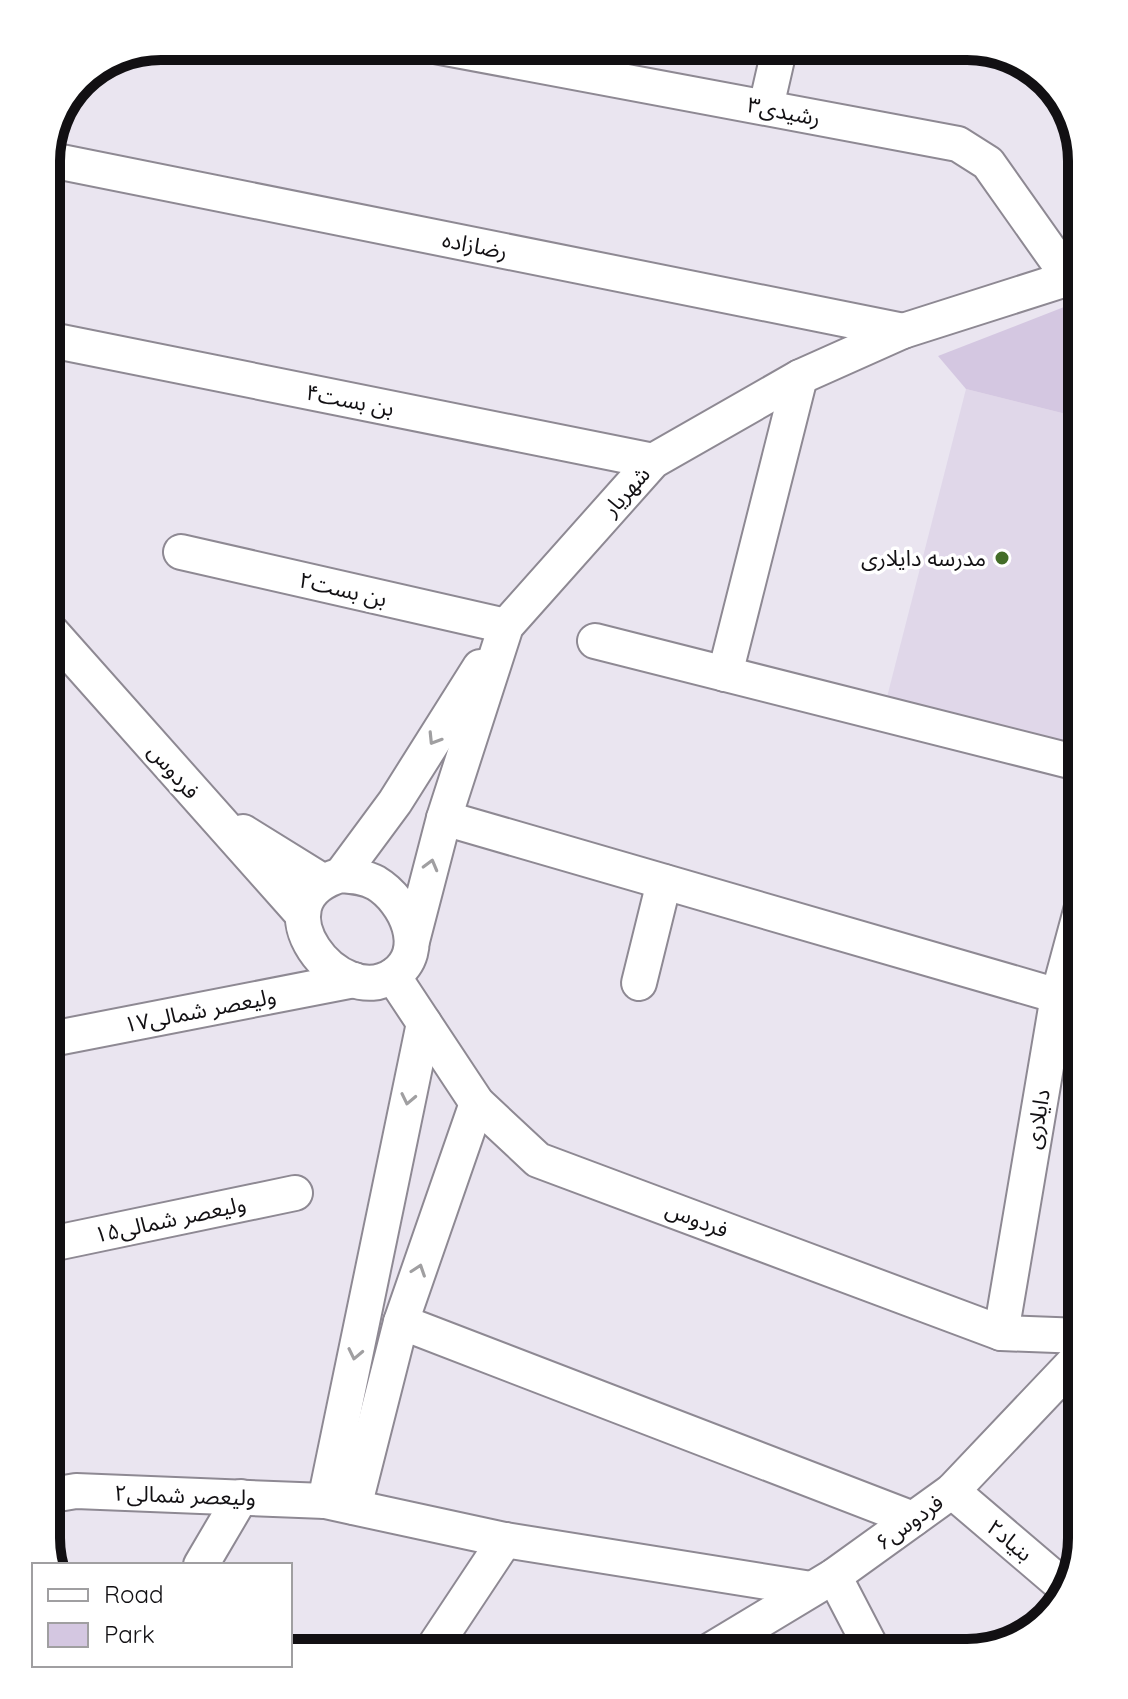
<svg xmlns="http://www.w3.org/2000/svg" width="1128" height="1699" font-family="Quicksand,'Noto Sans Arabic',sans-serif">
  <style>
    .built { fill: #e0d7e9 }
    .green { fill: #d4c7e1 }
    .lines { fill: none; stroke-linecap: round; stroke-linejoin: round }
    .minor-casing { stroke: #8e8993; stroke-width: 38 }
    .minor { stroke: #fff; stroke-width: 34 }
    .oneway { stroke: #a09fa1 }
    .poi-dot { fill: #436c28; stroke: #fff; stroke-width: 3 }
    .labels { text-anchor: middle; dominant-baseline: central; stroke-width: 7; stroke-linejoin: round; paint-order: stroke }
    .street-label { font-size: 22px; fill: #121013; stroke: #fff }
    .poi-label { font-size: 22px; fill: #121013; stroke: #fff; text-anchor: end }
    .rim { fill: none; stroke: #121013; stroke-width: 10 }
  </style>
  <rect width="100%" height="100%" fill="#eae5f0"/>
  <!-- built -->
  <polygon class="built" points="966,389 1082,418 1082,716 1075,745 887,697"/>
  <!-- green -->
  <polygon class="green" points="1082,300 1082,418 966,389 938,356"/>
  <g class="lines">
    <defs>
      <g id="minor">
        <polyline points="435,46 958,144 988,163 1070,279"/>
        <polyline points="766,107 780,46"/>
        <polyline points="46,159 903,331"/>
        <polyline points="46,339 653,461"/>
        <polyline points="181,552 506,626"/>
        <polyline points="46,626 303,915"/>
        <polyline points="595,641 1082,764"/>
        <polyline points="725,674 800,377"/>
        <polyline points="444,818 1058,996"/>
        <polyline points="243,832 322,881"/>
        <path d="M341 875C354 876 365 877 376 883 406 901 429 951 394 975 340 1013 252 901 341 875Z"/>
        <polyline points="341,875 395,802 480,667"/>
        <polyline points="412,941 444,818 506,626 653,461 800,377 903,331 1082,274"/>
        <polyline points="393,976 477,1103 538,1160 1001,1333 1082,1336"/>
        <polyline points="639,983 664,882"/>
        <polyline points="46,1040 354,980"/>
        <polyline points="46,1245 295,1193"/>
        <polyline points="401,1322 913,1519"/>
        <polyline points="1001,1333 1058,996 1082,907"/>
        <polyline points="952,1491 1068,1590"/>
        <polyline points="46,1496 76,1491 325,1501 505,1540 811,1589"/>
        <polyline points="325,1501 424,1023"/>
        <polyline points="354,1507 401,1322 477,1103"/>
        <polyline points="201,1565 241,1497"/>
        <polyline points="834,1576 874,1653"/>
        <polyline points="430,1653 505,1540"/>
        <polyline points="706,1653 834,1576 952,1491 1082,1354"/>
      </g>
    </defs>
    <!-- minor casing -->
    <use href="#minor" class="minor-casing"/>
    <!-- minor -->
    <use href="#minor" class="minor"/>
  </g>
  <!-- one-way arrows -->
  <defs><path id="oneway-chevron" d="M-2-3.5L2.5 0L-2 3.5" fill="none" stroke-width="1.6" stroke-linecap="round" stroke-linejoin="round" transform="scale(2)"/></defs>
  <g class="oneway">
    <use href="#oneway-chevron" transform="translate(434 739) rotate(122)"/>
    <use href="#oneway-chevron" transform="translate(431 865) rotate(-75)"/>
    <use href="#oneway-chevron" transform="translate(408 1099) rotate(102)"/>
    <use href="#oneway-chevron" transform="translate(419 1270) rotate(-71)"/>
    <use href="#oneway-chevron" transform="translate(355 1354) rotate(102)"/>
  </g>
  <!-- markers -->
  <circle class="poi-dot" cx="1002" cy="558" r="8"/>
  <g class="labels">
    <!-- street labels -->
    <g class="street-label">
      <text transform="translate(784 111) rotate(11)">رشیدی۳</text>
      <text transform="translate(475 245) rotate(11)">رضازاده</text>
      <text transform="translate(350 400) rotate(11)">بن بست۴</text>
      <text transform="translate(626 491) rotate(-48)">شهریار</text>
      <text transform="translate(343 589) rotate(13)">بن بست۲</text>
      <text transform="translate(174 771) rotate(49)">فردوس</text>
      <text transform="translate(200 1010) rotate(-11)">ولیعصر شمالی۱۷</text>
      <text transform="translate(1037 1119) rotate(-80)">دایلاری</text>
      <text transform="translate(170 1219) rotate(-12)">ولیعصر شمالی۱۵</text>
      <text transform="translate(697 1219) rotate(21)">فردوس</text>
      <text transform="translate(185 1495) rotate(2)">ولیعصر شمالی۲</text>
      <text transform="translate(909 1522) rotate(-36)">فردوس۶</text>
      <text transform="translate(1010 1540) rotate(40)">بنیاد۲</text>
    </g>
    <!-- poi labels -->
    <g class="poi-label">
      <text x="986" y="558">مدرسه دایلاری</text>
    </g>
  </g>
  <!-- crop -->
  <path d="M0 0H1128V1699H0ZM161 60H967A101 101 0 0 1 1068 161V1538A101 101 0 0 1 967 1639H161A101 101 0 0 1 60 1538V161A101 101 0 0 1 161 60Z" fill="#fff" fill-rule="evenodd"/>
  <path class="rim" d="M161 60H967A101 101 0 0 1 1068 161V1538A101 101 0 0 1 967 1639H161A101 101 0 0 1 60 1538V161A101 101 0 0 1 161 60Z"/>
  <!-- legend -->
  <rect x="32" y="1563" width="260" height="104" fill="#ffffff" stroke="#a09fa1" stroke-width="2"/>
  <rect x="48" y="1589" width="40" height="12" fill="#ffffff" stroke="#a09fa1" stroke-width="2"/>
  <text x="104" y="1603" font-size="24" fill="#121013">Road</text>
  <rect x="48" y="1623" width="40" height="24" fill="#d4c7e1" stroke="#a09fa1" stroke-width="2"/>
  <text x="104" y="1643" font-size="24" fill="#121013">Park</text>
</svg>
